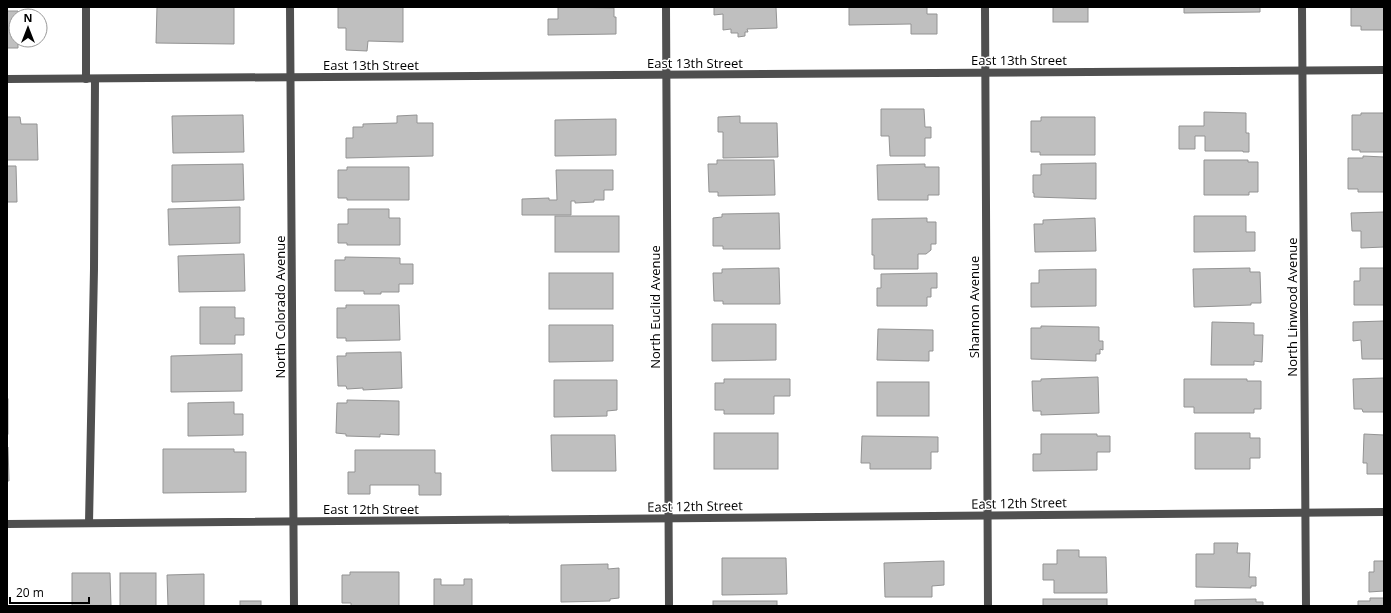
<svg xmlns="http://www.w3.org/2000/svg" width="1391" height="613" font-family="'Open Sans',sans-serif">
  <style>
    .building { fill: #bfbfbf; stroke: #939393 }
    .lines { fill: none; stroke-linecap: round; stroke-linejoin: round }
    .lane { stroke: #4f4f4f; stroke-width: 8 }
    .street { stroke: #4f4f4f; stroke-width: 8 }
    .labels { text-anchor: middle; dominant-baseline: central; stroke-width: 3; stroke-linejoin: round; paint-order: stroke }
    .street-label { font-size: 13px; fill: #000; stroke: #fff }
  </style>
  <rect width="100%" height="100%" fill="#fff"/>
  <!-- building -->
  <g class="building">
    <polygon points="157,7 234,7 234,44 156,43"/>
    <polygon points="338,7 403,7 403,42 368,41 367,51 346,50 346,28 338,28"/>
    <polygon points="558,7 614,8 614,17 616,17 616,34 548,35 548,19 558,19"/>
    <polygon points="714,7 776,7 777,28 747,29 748,32 745,32 745,36 738,37 738,33 731,33 731,29 723,30 723,14 714,15"/>
    <polygon points="849,7 927,7 927,14 937,14 937,34 911,34 911,24 849,25"/>
    <rect x="1053" y="7" width="35" height="15"/>
    <polygon points="1184,7 1260,7 1260,12 1184,13"/>
    <polygon points="1351,7 1384,7 1384,30 1361,30 1361,26 1351,26"/>
    <polygon points="7,11 18,11 18,16 16,16 16,40 18,40 18,48 7,48"/>
    <polygon points="881,109 924,109 925,127 931,127 931,138 925,138 925,156 890,156 889,136 881,136"/>
    <polygon points="1204,112 1246,113 1246,133 1249,133 1249,152 1243,152 1243,151 1205,151 1205,136 1195,136 1195,149 1179,149 1179,126 1204,126"/>
    <polygon points="1361,113 1384,113 1384,152 1360,152 1360,150 1352,150 1352,115 1361,115"/>
    <polygon points="243,115 244,152 173,153 172,116"/>
    <polygon points="417,115 417,123 433,123 433,156 346,158 346,138 353,138 353,127 363,127 363,124 397,123 397,116"/>
    <polygon points="740,116 740,123 777,123 778,157 723,158 723,132 718,132 718,117"/>
    <polygon points="7,117 20,117 21,124 37,124 38,160 7,160"/>
    <polygon points="1041,117 1095,117 1095,155 1040,155 1040,152 1031,152 1031,121 1041,121"/>
    <polygon points="616,119 616,155 555,156 555,120"/>
    <polygon points="1363,156 1384,157 1384,192 1358,192 1358,189 1348,189 1348,158 1363,158"/>
    <polygon points="717,160 774,160 775,195 718,196 718,192 709,192 708,164 717,164"/>
    <polygon points="1204,160 1248,160 1248,162 1258,162 1258,192 1249,192 1249,195 1204,195"/>
    <polygon points="1096,163 1096,199 1034,197 1034,193 1033,193 1033,175 1041,175 1041,164"/>
    <polygon points="243,164 244,200 172,202 172,165"/>
    <polygon points="925,164 925,167 939,167 939,195 928,195 928,200 878,200 877,165"/>
    <polygon points="7,166 16,166 17,202 7,202"/>
    <polygon points="347,167 409,167 409,200 347,200 347,198 338,198 338,170 347,170"/>
    <polygon points="556,170 613,170 613,190 604,190 604,200 594,200 594,202 575,203 575,201 571,201 571,215 522,215 522,199 549,198 549,200 557,200"/>
    <polygon points="240,207 240,243 169,245 168,209"/>
    <polygon points="348,209 389,209 389,218 400,218 400,245 347,245 347,243 338,243 338,224 348,224"/>
    <polygon points="1384,212 1384,247 1361,248 1361,231 1352,231 1351,213"/>
    <polygon points="779,213 780,249 723,249 723,246 713,246 713,218 722,217 722,214"/>
    <rect x="555" y="216" width="64" height="36"/>
    <polygon points="1194,216 1246,216 1246,232 1255,232 1255,251 1194,252"/>
    <polygon points="927,218 927,222 936,222 936,244 931,244 931,250 926,254 918,254 918,269 874,269 874,255 872,255 872,219"/>
    <polygon points="1095,218 1096,251 1035,252 1034,224 1043,224 1043,220"/>
    <polygon points="244,254 245,291 179,292 178,256"/>
    <polygon points="345,257 400,258 400,264 413,264 413,284 399,284 399,292 381,292 381,294 364,294 364,291 335,291 335,260 345,260"/>
    <polygon points="779,268 780,304 723,304 723,301 714,301 713,273 722,273 722,269"/>
    <polygon points="1250,268 1250,272 1260,272 1261,303 1251,303 1251,305 1194,307 1193,269"/>
    <polygon points="1360,268 1384,268 1384,305 1354,305 1354,281 1360,281"/>
    <polygon points="1096,269 1096,306 1031,307 1031,283 1039,283 1039,270"/>
    <rect x="549" y="273" width="64" height="36"/>
    <polygon points="937,273 937,288 931,288 931,297 927,297 927,306 877,306 877,288 881,288 881,274"/>
    <polygon points="346,305 399,305 400,340 346,341 346,338 337,338 337,308 346,308"/>
    <polygon points="200,307 235,307 235,318 244,318 244,335 235,335 235,344 200,344"/>
    <polygon points="1384,321 1384,359 1362,359 1361,340 1353,341 1353,322"/>
    <polygon points="1212,322 1254,323 1254,335 1263,335 1262,362 1254,361 1254,365 1211,365"/>
    <polygon points="712,324 776,324 776,360 712,361"/>
    <polygon points="549,325 613,325 613,361 549,362"/>
    <polygon points="1041,326 1099,327 1099,341 1103,341 1103,350 1100,349 1100,354 1096,354 1096,361 1031,359 1031,328 1041,328"/>
    <polygon points="878,329 933,330 933,351 929,351 929,361 877,360"/>
    <polygon points="401,352 402,388 363,390 363,388 347,389 346,386 338,386 337,356 346,356 346,353"/>
    <polygon points="242,354 242,391 171,392 171,356"/>
    <polygon points="1098,377 1099,413 1041,415 1041,411 1033,411 1032,381 1041,381 1041,379"/>
    <polygon points="1384,378 1384,412 1363,412 1362,409 1354,409 1353,379"/>
    <polygon points="724,379 790,379 790,396 774,396 774,414 724,414 724,410 715,410 715,383 724,383"/>
    <polygon points="1184,379 1247,379 1247,381 1261,381 1261,409 1254,409 1254,413 1194,413 1194,407 1184,407"/>
    <polygon points="554,380 617,380 617,410 607,411 607,416 554,417"/>
    <rect x="877" y="382" width="52" height="34"/>
    <rect x="7" y="399" width="1" height="35"/>
    <polygon points="347,400 399,401 399,435 380,434 380,437 346,436 346,434 336,433 337,403 347,403"/>
    <polygon points="234,402 234,414 243,414 243,435 188,436 188,403"/>
    <rect x="714" y="433" width="64" height="36"/>
    <polygon points="1195,433 1250,433 1250,438 1260,438 1260,458 1250,458 1250,469 1195,469"/>
    <polygon points="1041,434 1097,434 1097,436 1110,436 1110,452 1097,452 1097,470 1033,471 1033,454 1041,454"/>
    <polygon points="1364,434 1384,435 1384,474 1367,474 1367,463 1363,463"/>
    <polygon points="551,435 615,435 616,471 552,471"/>
    <polygon points="862,436 938,437 938,452 931,452 931,469 870,469 870,463 861,463"/>
    <polygon points="7,447 8,447 9,481 7,481"/>
    <polygon points="163,449 234,449 234,452 246,452 246,492 163,493"/>
    <polygon points="355,450 435,450 435,473 441,473 441,495 419,495 419,485 370,485 370,494 348,494 348,472 355,472"/>
    <polygon points="1214,543 1238,543 1237,553 1250,553 1249,577 1256,577 1256,586 1251,586 1251,588 1196,587 1196,554 1214,554"/>
    <polygon points="1057,550 1079,550 1079,557 1106,557 1107,593 1054,593 1054,580 1043,580 1043,564 1057,564"/>
    <polygon points="722,558 786,558 787,594 722,595"/>
    <polygon points="944,561 944,585 932,586 932,597 885,597 884,563"/>
    <polygon points="1374,561 1384,561 1384,591 1369,592 1369,572 1374,572"/>
    <polygon points="608,564 608,569 619,568 619,598 610,599 610,601 561,602 561,565"/>
    <polygon points="350,572 399,572 399,606 351,606 351,603 342,603 342,575 350,575"/>
    <polygon points="72,573 110,573 111,606 72,606"/>
    <rect x="120" y="573" width="36" height="33"/>
    <polygon points="204,574 204,606 168,606 167,575"/>
    <polygon points="434,579 441,579 441,585 464,585 464,579 472,579 472,606 434,606"/>
    <polygon points="1370,598 1384,598 1384,606 1358,606 1358,601 1370,601"/>
    <rect x="1043" y="599" width="64" height="7"/>
    <polygon points="1256,599 1256,602 1263,602 1263,606 1195,606 1195,600"/>
    <rect x="240" y="601" width="21" height="5"/>
    <rect x="713" y="601" width="64" height="5"/>
  </g>
  <g class="lines">
    <!-- lane -->
    <g class="lane">
      <polyline points="86,79 86,7"/>
      <polyline points="89,523 94,269 95,79"/>
    </g>
    <!-- street -->
    <g class="street">
      <polyline points="290,7 294,606"/>
      <polyline points="666,7 669,606"/>
      <polyline points="985,7 988,606"/>
      <polyline points="1302,7 1306,606"/>
      <polyline points="7,79 1384,70"/>
      <polyline points="7,524 1384,512"/>
    </g>
  </g>
  <g class="labels">
    <!-- street labels -->
    <g class="street-label">
      <text x="1019" y="60">East 13th Street</text>
      <text x="695" y="63">East 13th Street</text>
      <text x="371" y="65">East 13th Street</text>
      <text transform="translate(280 307) rotate(-90)">North Colorado Avenue</text>
      <text transform="translate(655 307) rotate(-90)">North Euclid Avenue</text>
      <text transform="translate(974 307) rotate(-90)">Shannon Avenue</text>
      <text transform="translate(1292 307) rotate(-90)">North Linwood Avenue</text>
      <text transform="translate(1019 503) rotate(-1)">East 12th Street</text>
      <text transform="translate(695 506) rotate(-1)">East 12th Street</text>
      <text x="371" y="509">East 12th Street</text>
    </g>
  </g>
  <!-- border -->
  <rect width="1391" height="613" fill="none" stroke="#000000" stroke-width="16"/>
  <!-- north arrow -->
  <g transform="translate(28 28)"><circle r="19" fill="#ffffff" stroke="#999999"/>
  <path d="M0-3L7 15L0 10L-7 15Z" fill="#000000"/>
  <text y="-6" font-size="11" font-weight="bold" text-anchor="middle" fill="#000000">N</text>
  </g>
  <!-- scale -->
  <path d="M10 597v6h79v-6" fill="none" stroke="#000000" stroke-width="2"/>
  <text x="16" y="597" font-size="12" fill="#000000" stroke="#ffffff" stroke-width="3" paint-order="stroke">20 m</text>
</svg>
